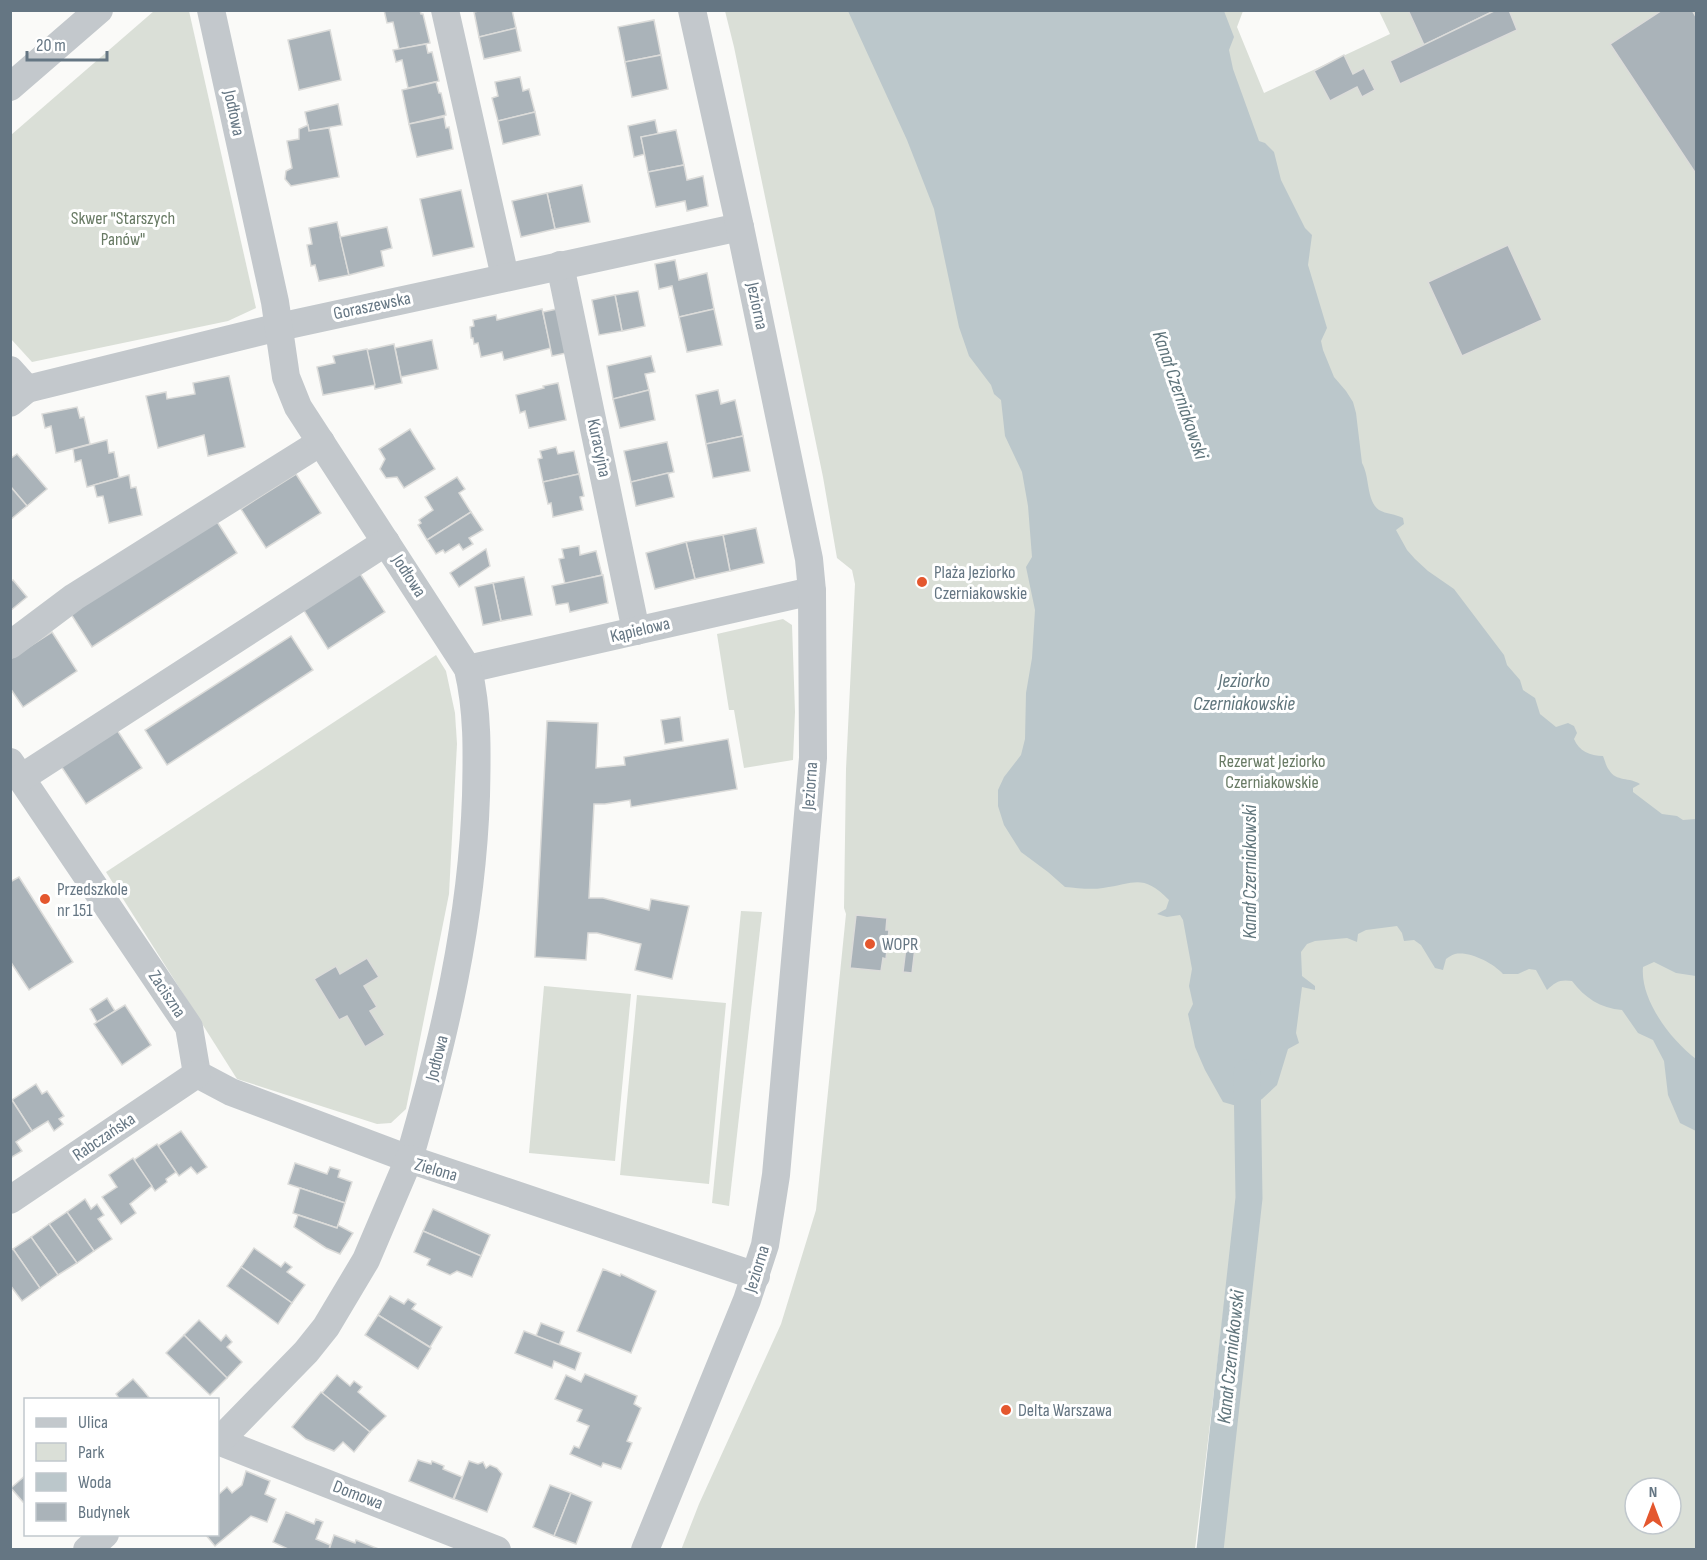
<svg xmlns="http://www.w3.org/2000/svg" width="1707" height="1560" font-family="'Sofia Sans Condensed',sans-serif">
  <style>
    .green { fill: #dadfd7; fill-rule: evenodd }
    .water { fill: #bbc7cb }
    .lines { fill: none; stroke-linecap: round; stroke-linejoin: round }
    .canal { stroke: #bbc7cb; stroke-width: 27 }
    .building { fill: #aab3b9; stroke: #dcdcda; stroke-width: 1.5 }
    .street { stroke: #c3c8cc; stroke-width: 28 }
    .poi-dot { fill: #e4572e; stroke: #fff; stroke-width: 2 }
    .labels { text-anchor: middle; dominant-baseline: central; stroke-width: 6; stroke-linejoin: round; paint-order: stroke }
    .street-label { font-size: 18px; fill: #657683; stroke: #fff }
    .park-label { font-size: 18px; fill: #687a64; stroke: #fff }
    .poi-label { font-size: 18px; fill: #657683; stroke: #fff; text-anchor: start }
    .water-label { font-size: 20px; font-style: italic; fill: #60757c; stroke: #fff }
  </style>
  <rect width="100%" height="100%" fill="#fafaf8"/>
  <!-- green -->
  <g class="green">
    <polygon points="154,11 189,11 256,308 228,321 32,362 11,339 11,135"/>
    <path d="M725 11H1243L1237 27 1264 93 1390 34 1379 11H1696V1549H1222L1260 1198 1237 1199 1195 1549 681 1550 699 1504 781 1324 816 1210 846 914 844 908 846 769 855 584 852 570 837 558 823 477 734 47ZM1635 1488H1671V1524H1635Z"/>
    <polygon points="783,619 792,625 795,712 793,760 744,768 734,710 729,710 717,634"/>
    <polygon points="436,655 446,671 455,713 457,744 449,894 406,1109 391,1123 377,1124 237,1079 106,872"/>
    <polygon points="741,911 762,912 729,1206 712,1203"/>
    <polygon points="544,986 631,994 615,1161 529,1153"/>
    <polygon points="637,995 726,1003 709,1184 620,1175"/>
  </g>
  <!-- water -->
  <path class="water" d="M848 11H1224L1234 37 1229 50 1233 69 1259 141 1265 143 1274 152 1281 180 1305 228 1312 235 1308 265 1327 328 1321 341 1323 350 1334 377 1346 391 1353 402 1356 413 1362 463C1370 477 1366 500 1379 510 1386 514 1396 514 1403 518L1404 524 1396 530 1407 550 1415 559 1428 571 1454 589 1504 655 1507 665 1520 680 1523 690 1535 698 1540 714 1556 727 1568 723 1574 726 1577 733 1574 739C1579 751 1590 756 1603 756 1605 761 1606 766 1609 770 1616 782 1630 777 1640 784L1633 788V792L1662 814 1677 816 1683 820 1696 819V976L1676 973 1654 962 1643 967C1640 1000 1671 1040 1696 1059V1131L1680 1123 1668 1095 1664 1061 1653 1040 1638 1033 1622 1010C1600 1008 1585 998 1572 981 1560 979 1555 982 1547 990L1536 970 1529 969 1518 974H1503C1493 963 1470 951 1455 954 1451 955 1449 957 1446 959L1443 970 1435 968 1421 945 1414 940 1404 941 1402 933 1397 926 1366 930 1358 934 1357 942 1347 938 1315 941 1307 944 1301 952 1302 976 1315 986V990L1302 987 1296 1033 1299 1043 1288 1049 1277 1085 1262 1099 1247 1109 1223 1102 1205 1070 1195 1047 1188 1014 1193 1004 1189 986 1192 969 1183 920 1180 915 1167 917 1157 914 1166 909 1169 900C1142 873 1135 884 1103 888 1091 890 1077 888 1065 887L1048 872 1021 852 1004 825 998 806V790L1004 777 1021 755 1025 739 1026 693 1032 658 1035 610 1026 567 1032 557 1028 506 1022 472 1005 436 1001 400 994 394 991 385 969 356 959 327 934 209 907 140Z"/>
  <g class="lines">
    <!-- canal -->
    <polyline class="canal" points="1210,1550 1249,1198 1247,1073"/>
  </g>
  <!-- building -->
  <g class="building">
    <polygon points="384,10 420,10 421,14 423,14 430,43 399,49 393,22 387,23"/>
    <polygon points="483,10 512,10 516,28 479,37 474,12"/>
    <polygon points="1408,10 1496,10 1424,45"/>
    <polygon points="1496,10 1509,10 1517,30 1400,84 1390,61"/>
    <polygon points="1662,10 1692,10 1696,17 1696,174 1610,44"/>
    <polygon points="654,20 661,55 625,62 618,27"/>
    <polygon points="516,28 521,51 484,59 479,37"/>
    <polygon points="330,30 341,80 299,90 288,40"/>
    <polygon points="426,44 428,53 432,52 439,81 408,88 402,60 396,62 393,50"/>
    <polygon points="661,55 668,89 632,97 625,62"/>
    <polygon points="1344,55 1353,74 1364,68 1375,90 1362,97 1357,87 1330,101 1314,71"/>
    <polygon points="520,77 523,91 529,89 535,112 498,121 492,98 498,96 495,82"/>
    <polygon points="436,82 439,93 441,93 446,115 409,124 402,90"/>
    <polygon points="338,104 342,125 309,131 305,112"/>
    <polygon points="535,112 540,135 503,144 498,121"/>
    <polygon points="444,117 446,128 449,127 453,149 417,157 409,124"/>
    <polygon points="655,120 658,134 641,137 645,154 634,157 628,126"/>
    <polygon points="308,125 309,131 329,128 339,177 291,186 285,179 286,171 292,168 287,141 299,139 299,129"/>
    <polygon points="676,130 684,165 648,172 641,137"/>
    <polygon points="684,165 687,180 703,176 708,206 687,211 685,201 656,207 648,172"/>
    <polygon points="582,185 590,222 555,229 547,193"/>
    <polygon points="461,190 474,247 433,256 420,199"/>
    <polygon points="547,193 555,229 521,237 512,201"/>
    <polygon points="337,222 349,275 319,281 315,265 311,266 307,245 312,244 309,228"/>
    <polygon points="387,227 392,248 381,251 384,266 349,275 340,237"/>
    <polygon points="1508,245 1542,320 1462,356 1428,282"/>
    <polygon points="675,260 679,280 707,273 714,309 679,317 672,286 659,289 655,264"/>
    <polygon points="638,291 645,326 622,331 615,295"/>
    <polygon points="615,295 622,331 599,335 592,300"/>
    <polygon points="542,309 551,348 504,360 502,352 481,357 478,343 474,344 473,338 471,338 470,327 474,326 473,320 496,315 497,320"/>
    <polygon points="557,309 566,353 552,356 543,312"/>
    <polygon points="714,309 722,345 687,352 679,317"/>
    <polygon points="432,340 438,369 401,377 395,348"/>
    <polygon points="394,344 402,383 375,389 367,350"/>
    <polygon points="367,349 375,385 323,395 317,367 335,363 333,356"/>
    <polygon points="651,356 655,372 645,374 649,390 613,399 607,366"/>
    <polygon points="229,376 245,447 208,456 204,435 158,448 146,396 166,392 167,399 195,394 193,383"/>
    <polygon points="558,383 566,420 529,428 525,411 520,413 516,395 544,388 543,386"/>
    <polygon points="649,390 655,420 620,428 613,399"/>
    <polygon points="718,390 721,404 735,400 743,436 706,444 696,395"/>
    <polygon points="77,407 80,418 84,417 90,444 56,453 51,426 45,428 42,414"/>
    <polygon points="410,429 435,469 404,488 397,477 386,478 380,469 385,459 379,449"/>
    <polygon points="743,436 750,471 713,478 706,444"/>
    <polygon points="107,440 109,453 114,452 119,478 87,487 81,460 75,462 73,449"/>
    <polygon points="667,442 674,472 631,482 624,451"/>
    <polygon points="556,447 558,454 574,451 579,474 543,482 538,459 542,458 540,451"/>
    <polygon points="17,454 47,489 27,506 10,486 10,459"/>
    <polygon points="668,473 674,497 636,506 631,482"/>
    <polygon points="296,474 321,513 266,548 241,509"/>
    <polygon points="579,474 584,496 580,497 583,510 553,517 551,503 548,504 543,482"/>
    <polygon points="129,475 131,488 136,487 142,515 109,523 103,496 97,497 94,485"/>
    <polygon points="457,477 465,489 459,493 471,512 427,540 418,525 421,523 419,520 433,510 425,497"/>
    <polygon points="10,486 27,506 10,520"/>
    <polygon points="471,512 483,530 469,538 473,544 463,550 459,544 445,553 443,550 436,554 427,540"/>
    <polygon points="214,517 237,553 92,647 69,611"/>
    <polygon points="756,528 764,563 730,571 723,535"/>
    <polygon points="723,535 730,571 695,579 686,542"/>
    <polygon points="686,542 695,579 655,589 646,553"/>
    <polygon points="579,546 580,555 596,551 602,575 565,584 559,559 564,558 562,549"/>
    <polygon points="486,549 490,566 459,587 450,573"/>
    <polygon points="359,572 385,612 328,649 303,609"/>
    <polygon points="603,575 608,603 570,612 568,603 556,605 552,586"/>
    <polygon points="524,577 532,615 501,621 493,583"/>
    <polygon points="13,580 27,597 10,611 10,582"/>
    <polygon points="493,583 501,621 483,625 475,587"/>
    <polygon points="52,632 77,671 23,707 10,688 10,659"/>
    <polygon points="291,636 313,670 167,765 145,730"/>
    <polygon points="680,717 683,741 665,744 661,720"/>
    <polygon points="547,721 598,723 596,768 625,765 624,757 728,739 737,789 631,807 630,800 605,804 594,804 589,898 603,898 649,910 651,899 689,906 672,979 635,970 641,944 597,933 588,933 586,960 535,957"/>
    <polygon points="117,730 142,768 86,804 61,766"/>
    <polygon points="19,877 73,962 29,990 10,961 10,882"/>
    <polygon points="856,915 887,918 886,930 889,930 886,959 883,958 881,971 850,968"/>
    <polygon points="906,947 915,948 912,973 903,972"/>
    <polygon points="367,958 379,977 364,986 377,1007 370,1011 385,1035 365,1047 347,1016 339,1020 314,979 336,966 340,974"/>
    <polygon points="107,998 115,1011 97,1022 90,1009"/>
    <polygon points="125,1005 151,1045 122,1065 94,1024"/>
    <polygon points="36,1084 42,1094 47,1091 64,1116 59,1119 63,1124 54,1131 48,1121 32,1131 12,1100"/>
    <polygon points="12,1100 32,1131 16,1142 22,1151 12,1157 10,1154 10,1101"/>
    <polygon points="181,1131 207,1167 197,1174 191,1167 179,1176 158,1146"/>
    <polygon points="157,1144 176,1172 166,1179 167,1182 155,1191 134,1160"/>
    <polygon points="133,1158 152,1186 130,1204 136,1213 121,1224 102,1197 117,1187 109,1175"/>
    <polygon points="295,1163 327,1174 330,1167 340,1170 338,1177 352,1182 345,1203 288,1184"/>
    <polygon points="300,1188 345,1203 337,1228 293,1213"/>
    <polygon points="85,1199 91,1209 97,1204 104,1215 98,1219 112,1239 94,1251 67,1212"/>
    <polygon points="433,1209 490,1235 481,1256 423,1231"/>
    <polygon points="67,1212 94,1251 77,1263 49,1224"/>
    <polygon points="298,1215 337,1228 338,1225 353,1233 340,1254 326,1248 294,1227"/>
    <polygon points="49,1224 77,1263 58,1275 31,1237"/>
    <polygon points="423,1231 481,1256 472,1277 457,1271 450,1275 427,1265 430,1259 414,1252"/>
    <polygon points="31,1237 58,1275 40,1288 13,1249"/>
    <polygon points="254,1248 281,1267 285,1262 292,1267 287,1272 305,1285 292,1303 241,1267"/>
    <polygon points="13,1249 40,1288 22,1301 10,1285 10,1251"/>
    <polygon points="241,1267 292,1303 278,1324 227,1286"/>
    <polygon points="603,1269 620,1276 621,1274 656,1291 631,1353 577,1331"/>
    <polygon points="390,1296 404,1304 408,1299 416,1304 412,1309 442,1327 430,1347 378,1315"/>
    <polygon points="378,1315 431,1348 418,1369 365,1335"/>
    <polygon points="199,1320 221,1341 226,1335 232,1342 227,1347 242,1362 227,1378 184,1335"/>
    <polygon points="541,1323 564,1332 559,1345 536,1336"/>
    <polygon points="524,1331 581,1353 575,1370 554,1361 552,1368 515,1353"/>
    <polygon points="184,1335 227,1378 210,1395 166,1353"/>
    <polygon points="585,1374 637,1396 634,1404 641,1408 627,1441 632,1443 621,1469 603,1463 601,1467 570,1454 574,1446 579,1448 589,1426 577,1421 582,1410 555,1399 566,1375 581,1382"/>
    <polygon points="337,1375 350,1386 354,1381 362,1387 358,1392 386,1416 370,1432 322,1393"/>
    <polygon points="133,1379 143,1390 151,1400 120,1400 116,1394"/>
    <polygon points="321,1392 370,1432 354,1452 343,1442 334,1451 306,1439 292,1427"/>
    <polygon points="418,1460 431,1464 432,1461 444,1466 443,1469 462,1477 453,1499 409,1481"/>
    <polygon points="469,1461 478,1464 483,1462 486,1468 490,1465 497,1468 502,1474 487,1512 454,1499"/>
    <polygon points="246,1471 270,1481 265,1494 276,1499 267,1522 251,1516 215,1546 205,1534 218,1534 218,1495 227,1487 232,1493 242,1485"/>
    <polygon points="26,1475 26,1500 23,1502 11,1488"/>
    <polygon points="550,1485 571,1493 554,1536 533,1527"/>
    <polygon points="571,1493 592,1502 576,1544 554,1536"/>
    <polygon points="286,1512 314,1524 316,1519 323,1522 316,1539 330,1545 329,1550 290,1550 273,1542"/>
    <polygon points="334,1535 355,1543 356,1540 381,1550 329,1550"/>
  </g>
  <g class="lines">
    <!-- street -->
    <g class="street">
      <polyline points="445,10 505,277"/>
      <polyline points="10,87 99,10"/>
      <polyline points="560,265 636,631"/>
      <polyline points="10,370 27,389"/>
      <polyline points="10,403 27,389 279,327 740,227"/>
      <polyline points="10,645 74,597 321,442"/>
      <polyline points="468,669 812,591"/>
      <path d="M10 762 189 1027 197 1074 231 1092 409 1159C444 1040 472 921 476 796 477 753 478 711 468 669L298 407 286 377 275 302 211 10"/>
      <polyline points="21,778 386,542"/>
      <polyline points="10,1200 197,1074"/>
      <polyline points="218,1441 497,1550"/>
      <polyline points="218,1442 306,1352 326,1327 366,1260 409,1159 756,1276"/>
      <polyline points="87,1550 105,1534"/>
      <polyline points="645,1550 747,1300 765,1245 776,1175 813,758 812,591 809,559 740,227 692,10"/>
    </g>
  </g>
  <!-- markers -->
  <g class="poi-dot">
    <circle cx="922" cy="582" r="6"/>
    <circle cx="45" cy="899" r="6"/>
    <circle cx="870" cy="944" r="6"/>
    <circle cx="1006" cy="1410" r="6"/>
  </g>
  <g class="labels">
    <!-- street labels -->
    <g class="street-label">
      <text transform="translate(234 113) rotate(78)">Jodłowa</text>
      <text transform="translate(372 306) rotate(-12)">Goraszewska</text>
      <text transform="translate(757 306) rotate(78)">Jeziorna</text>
      <text transform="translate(599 448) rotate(78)">Kuracyjna</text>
      <text transform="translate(409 576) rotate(57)">Jodłowa</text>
      <text transform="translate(640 630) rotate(-13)">Kąpielowa</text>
      <text transform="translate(810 786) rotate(-86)">Jeziorna</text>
      <text transform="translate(167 994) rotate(56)">Zaciszna</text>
      <text transform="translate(437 1058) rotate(-76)">Jodłowa</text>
      <text transform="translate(104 1137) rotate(-34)">Rabczańska</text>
      <text transform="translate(436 1170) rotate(16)">Zielona</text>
      <text transform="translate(757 1269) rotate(-73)">Jeziorna</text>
      <text transform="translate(358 1495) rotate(21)">Domowa</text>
    </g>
    <!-- park labels -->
    <g class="park-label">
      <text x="123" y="218">Skwer "Starszych<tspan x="123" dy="21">Panów"</tspan></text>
      <text x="1272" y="761">Rezerwat Jeziorko<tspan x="1272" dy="21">Czerniakowskie</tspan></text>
    </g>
    <!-- poi labels -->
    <g class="poi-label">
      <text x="934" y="572">Plaża Jeziorko<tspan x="934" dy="21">Czerniakowskie</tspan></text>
      <text x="57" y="889">Przedszkole<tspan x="57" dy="21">nr 151</tspan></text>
      <text x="882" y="944">WOPR</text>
      <text x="1018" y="1410">Delta Warszawa</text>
    </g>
    <!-- water labels -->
    <g class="water-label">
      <text transform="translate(1180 395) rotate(71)">Kanał Czerniakowski</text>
      <text x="1244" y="681">Jeziorko<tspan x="1244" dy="23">Czerniakowskie</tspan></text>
      <text transform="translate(1250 872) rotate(-90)">Kanał Czerniakowski</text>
      <text transform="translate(1231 1357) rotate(-84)">Kanał Czerniakowski</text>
    </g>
  </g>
  <!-- border -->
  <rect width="1707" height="1560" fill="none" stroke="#657683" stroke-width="24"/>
  <!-- legend -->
  <rect x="24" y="1398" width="195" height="138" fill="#ffffff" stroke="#c1c8cd" stroke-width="1.5"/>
  <rect x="36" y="1418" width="30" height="9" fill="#c3c8cc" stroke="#c1c8cd" stroke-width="1.5"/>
  <text x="78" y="1428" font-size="18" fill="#657683">Ulica</text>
  <rect x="36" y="1443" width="30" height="18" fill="#dadfd7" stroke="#c1c8cd" stroke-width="1.5"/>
  <text x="78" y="1458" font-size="18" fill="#657683">Park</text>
  <rect x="36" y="1473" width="30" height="18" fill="#bbc7cb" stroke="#c1c8cd" stroke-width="1.5"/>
  <text x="78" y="1488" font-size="18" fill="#657683">Woda</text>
  <rect x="36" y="1503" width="30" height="18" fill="#aab3b9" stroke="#c1c8cd" stroke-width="1.5"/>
  <text x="78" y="1518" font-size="18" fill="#657683">Budynek</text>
  <!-- north arrow -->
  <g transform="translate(1653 1506)"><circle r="28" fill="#ffffff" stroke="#c1c8cd" stroke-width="1.5"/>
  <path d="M0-4.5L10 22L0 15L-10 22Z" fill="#e4572e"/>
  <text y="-9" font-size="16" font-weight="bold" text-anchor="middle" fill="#657683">N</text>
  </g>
  <!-- scale -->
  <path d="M27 51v9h80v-9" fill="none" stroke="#657683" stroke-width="3"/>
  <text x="36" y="51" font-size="18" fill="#657683" stroke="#ffffff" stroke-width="4.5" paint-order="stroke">20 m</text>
</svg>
